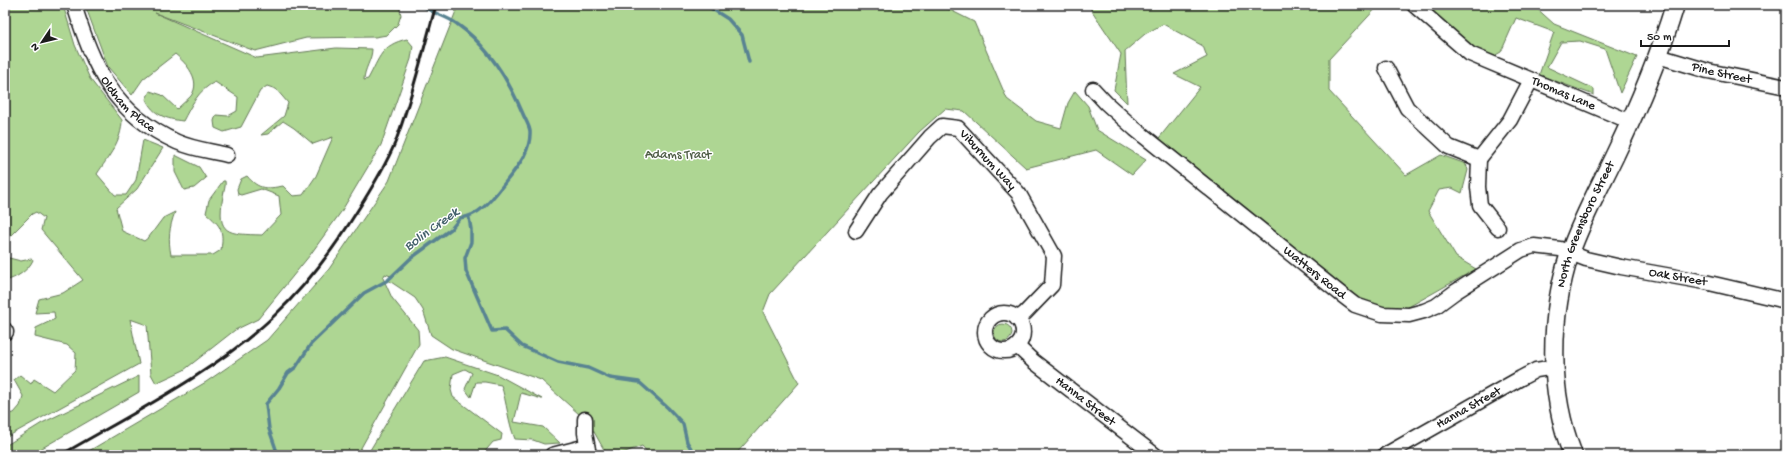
<svg xmlns="http://www.w3.org/2000/svg" width="1791" height="460" font-family="'Gochi Hand',sans-serif">
  <style>
    .green { fill: #aed693; stroke: #657958 }
    .lines { fill: none; stroke-linecap: round; stroke-linejoin: round }
    .stream { stroke: #588392; stroke-width: 3.5 }
    .minor-casing { stroke: #1c1c1c; stroke-width: 17 }
    .major-casing { stroke: #1c1c1c; stroke-width: 21 }
    .minor { stroke: #fff; stroke-width: 14 }
    .major { stroke: #fff; stroke-width: 18 }
    .rail { stroke: #1c1c1c; stroke-width: 3 }
    .labels { text-anchor: middle; dominant-baseline: central; stroke-width: 3; stroke-linejoin: round; paint-order: stroke }
    .street-label { font-size: 13px; fill: #1c1c1c; stroke: #fff }
    .park-label { font-size: 13px; fill: #4f5d46; stroke: #fff }
    .water-label { font-size: 14px; font-style: italic; fill: #44616b; stroke: #fff }
  </style>
  <rect width="100%" height="100%" fill="#fff"/>
  <filter id="ink" filterUnits="userSpaceOnUse"><feTurbulence type="fractalNoise" baseFrequency=".025" numOctaves="2"/><feDisplacementMap in="SourceGraphic" scale="8" xChannelSelector="R" yChannelSelector="G"/><feConvolveMatrix kernelMatrix="1 2 1 2 8 2 1 2 1" color-interpolation-filters="sRGB"/></filter>
  <g filter="url(#ink)">
    <!-- green -->
    <g class="green">
      <path d="M5 5H63L75 45 90 79 122 120C122 141 108 157 97 174L115 195H126L136 180 143 140 163 148 137 189 116 208 122 231 144 241 149 237 163 218 175 212C169 228 168 239 171 255H213L221 250C224 230 221 226 206 213L209 200 223 181H225C226 186 224 190 223 196 216 235 228 234 262 235L281 215 279 196 261 189 241 195 238 194 237 189 241 179 247 176C259 190 266 189 283 186L293 196 303 195 316 176 333 137 313 144 294 128 283 121 268 134 261 135 284 116 288 103 276 89 267 86 260 91 241 127 224 132 215 128 214 121 216 115 228 116 237 111 238 97 215 82C198 90 191 106 183 121 166 119 153 115 146 99L150 91 162 95 177 109C181 105 187 100 191 96 202 80 186 63 175 54L143 79 132 95 108 67 85 5H399L401 15 398 24 387 35 375 37 306 38 255 51 155 13 257 58 336 48 372 49C372 60 364 69 364 80L368 79C380 57 381 45 407 39L413 46 411 59 381 145 341 212 310 255 258 319 235 330 184 370 156 383 151 374 147 325 130 319 139 364 5 438V414L14 413 20 406 23 396 14 380 20 375 31 384 34 379 53 391 75 370 76 353 67 345 35 337 36 328 55 319 54 312 35 313 39 299 63 293 83 280 41 230 44 218 36 212 32 214 5 241Z"/>
      <polygon points="454,5 940,5 974,22 1007,99 1036,121 1061,128 1068,103 1075,91 1088,106 1097,130 1146,160 1132,175 1096,150 1026,168 964,111 945,109 919,132 770,294 763,312 799,383 735,455 650,455 642,446 617,455 607,455 589,423 541,380 452,349 431,335 423,310 415,298 388,280 391,276 385,274 383,278 392,298 418,330 419,344 357,455 82,455 206,382 267,340 329,269 389,181 456,11"/>
      <polygon points="1088,5 1379,5 1329,59 1329,91 1406,175 1441,155 1466,164 1468,170 1462,193 1452,188 1439,190 1428,211 1456,257 1476,269 1403,310 1375,311 1159,138 1200,87 1174,74 1207,57 1203,46 1163,24 1145,34 1125,51 1127,103 1114,90 1121,54"/>
      <polygon points="1416,5 1533,5 1554,24 1637,57 1620,93 1605,49 1580,41 1561,42 1547,67 1594,89 1594,95 1539,75 1554,32 1516,18 1501,52 1492,57 1470,49"/>
      <polygon points="175,155 199,167 206,178 194,188 184,190 175,172"/>
      <path d="M5 257 21 261 31 259 33 260C28 271 16 278 5 281Z"/>
      <circle cx="1003" cy="333" r="9"/>
      <path d="M445 357 498 375 542 399 521 393 514 422 543 427 560 443 544 444 533 440 515 439C508 422 507 403 501 385L485 382H476L471 397 465 389 472 373 465 369 453 374 451 390 453 397 502 434 501 440 493 442 482 455H367L424 361Z"/>
      <polygon points="139,376 139,392 30,455 5,455 5,446 42,423"/>
    </g>
    <g class="lines">
      <!-- stream -->
      <g class="stream">
        <polyline points="706,5 728,19 742,35 749,62"/>
        <polyline points="469,218 471,229 471,242 465,258 466,271 492,331 505,330 522,346 558,362 588,368 610,378 639,382 668,408 683,424 687,442 695,455"/>
        <polyline points="269,455 276,451"/>
        <path d="M278 455 269 429 266 404 279 388 288 373 296 367 311 344 364 293 388 280 410 259 451 229 460 218C482 216 495 195 508 179 519 165 531 150 530 131 529 125 525 119 523 114 509 81 487 45 457 24 447 16 432 14 423 5"/>
      </g>
      <defs>
        <g id="minor">
          <path id="s1" d="M74 5C94 68 113 113 177 142 193 149 211 151 227 155"/>
          <path id="s2" d="M1414 5 1470 54 1631 122"/>
          <path id="s3" d="M1658 56 1708 71 1786 87"/>
          <polyline points="1386,68 1407,108 1449,147 1479,159 1510,120 1531,80"/>
          <path id="s4" d="M1093 89 1106 103 1135 129 1342 295 1355 305 1382 314 1409 315 1424 311 1436 306 1455 292 1521 250 1534 246 1560 249 1586 259 1621 267 1705 282 1786 301"/>
          <polyline points="1479,159 1478,187 1480,205 1498,228"/>
          <path id="s5" d="M856 231 880 194 930 137 942 126 958 128 1019 194 1054 256 1052 285 1025 313 1017 319"/>
          <circle cx="1004" cy="332" r="19"/>
          <polyline points="5,330 6,332"/>
          <path id="s6" d="M1017 346 1033 361 1155 455"/>
          <polyline points="585,419 585,433 589,455"/>
          <polyline points="552,455 587,446"/>
          <path id="s7" d="M1385 455 1521 378 1536 370 1555 367"/>
        </g>
        <g id="major">
          <path id="s8" d="M1573 455C1548 392 1549 317 1570 253 1581 221 1599 188 1614 157 1638 107 1659 58 1675 5"/>
        </g>
      </defs>
      <!-- minor casing -->
      <use href="#minor" class="minor-casing"/>
      <!-- major casing -->
      <use href="#major" class="major-casing"/>
      <!-- minor -->
      <use href="#minor" class="minor"/>
      <!-- major -->
      <use href="#major" class="major"/>
      <!-- rail -->
      <path class="rail" d="M61 455C133 413 212 374 274 316 306 286 333 250 356 213 370 191 385 167 395 143 412 99 423 51 436 5"/>
    </g>
  </g>
  <g class="labels">
    <!-- street labels -->
    <g class="street-label">
      <text stroke="none"><textPath href="#s3" startOffset="66">Pine Street</textPath></text>
      <text stroke="none"><textPath href="#s2" startOffset="176">Thomas Lane</textPath></text>
      <text stroke="none"><textPath href="#s1" startOffset="115">Oldham Place</textPath></text>
      <text stroke="none"><textPath href="#s5" startOffset="196">Viburnum Way</textPath></text>
      <text stroke="none"><textPath href="#s8" startOffset="238">North Greensboro Street</textPath></text>
      <text stroke="none"><textPath href="#s4" startOffset="288">Watters Road</textPath></text>
      <text stroke="none"><textPath href="#s4" startOffset="687">Oak Street</textPath></text>
      <text stroke="none"><textPath href="#s6" startOffset="88">Hanna Street</textPath></text>
      <text stroke="none"><textPath href="#s7" startOffset="96">Hanna Street</textPath></text>
    </g>
    <!-- park labels -->
    <g class="park-label">
      <text x="678" y="155">Adams Tract</text>
    </g>
    <!-- water labels -->
    <g class="water-label">
      <text transform="translate(432 230) rotate(-36)">Bolin Creek</text>
    </g>
  </g>
  <!-- margin -->
  <rect width="1791" height="460" fill="none" stroke="#fff" stroke-width="20"/>
  <rect x="10" y="10" width="1771" height="440" fill="none" stroke="#1c1c1c" stroke-width="1.5" filter="url(#ink)"/>
  <!-- north arrow -->
  <g transform="translate(42 42) rotate(235)" stroke="#ffffff" stroke-width="3" paint-order="stroke">
  <path d="M0-3L7 15L0 10L-7 15Z" fill="#1c1c1c"/>
  <text y="-6" font-size="11" font-weight="bold" text-anchor="middle" fill="#1c1c1c">N</text>
  </g>
  <!-- scale -->
  <path d="M1641 40v6h88v-6" fill="none" stroke="#1c1c1c" stroke-width="2"/>
  <text x="1647" y="40" font-size="12" fill="#1c1c1c" stroke="#ffffff" stroke-width="3" paint-order="stroke">50 m</text>
</svg>
